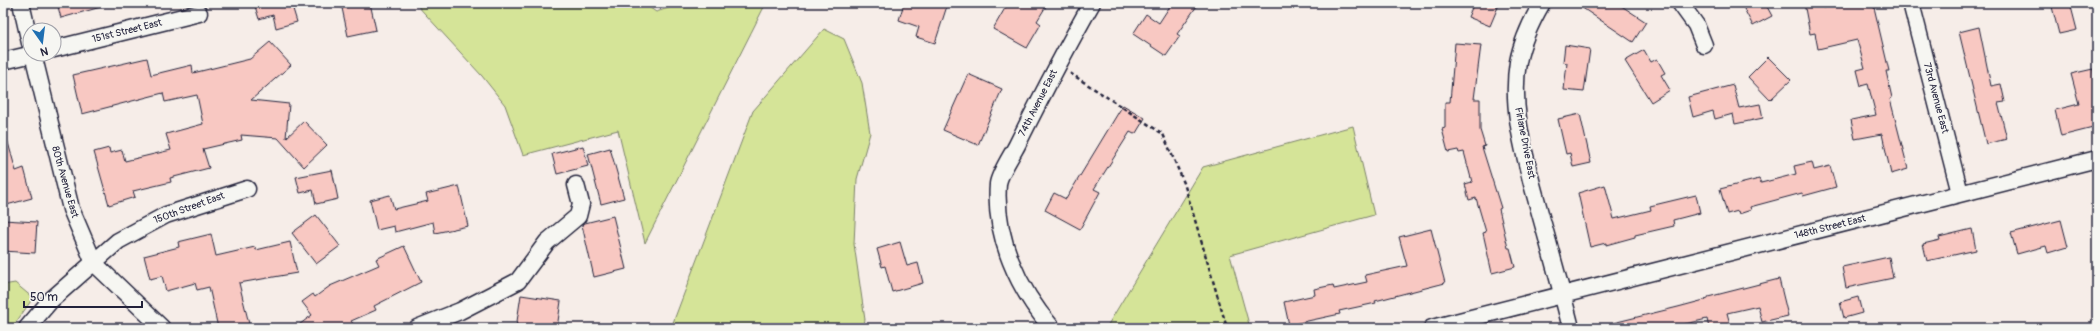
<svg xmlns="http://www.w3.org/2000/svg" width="2100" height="331" font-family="Pangolin,sans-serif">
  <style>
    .green { fill: #d5e498; stroke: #7c836a }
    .building { fill: #f8c8c2; stroke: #22223b }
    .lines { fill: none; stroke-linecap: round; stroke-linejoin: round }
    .minor-casing { stroke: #22223b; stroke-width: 19 }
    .path { stroke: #22223b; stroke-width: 2.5; stroke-dasharray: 4 3; stroke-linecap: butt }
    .minor { stroke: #f6f6f2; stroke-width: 16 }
    .labels { text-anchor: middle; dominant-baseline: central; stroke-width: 4; stroke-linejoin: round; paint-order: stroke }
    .street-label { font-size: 10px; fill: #22223b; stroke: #f6f6f2 }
  </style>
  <rect width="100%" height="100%" fill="#f6ede8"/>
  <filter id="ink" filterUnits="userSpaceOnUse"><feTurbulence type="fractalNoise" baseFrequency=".025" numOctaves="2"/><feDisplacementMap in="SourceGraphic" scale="8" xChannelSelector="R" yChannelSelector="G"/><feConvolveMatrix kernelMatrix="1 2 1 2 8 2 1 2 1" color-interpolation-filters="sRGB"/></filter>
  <g filter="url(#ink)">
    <!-- green -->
    <g class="green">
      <polygon points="415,3 643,3 656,12 684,3 766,3 645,243 618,130 523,155 505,105 482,76"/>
      <polygon points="824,29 844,39 862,83 870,133 857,179 854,244 865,320 862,328 671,328 753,111"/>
      <polygon points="1353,126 1374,215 1230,255 1250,328 1106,328 1203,167"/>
      <polygon points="15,283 33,298 12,328 3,328 3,285"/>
    </g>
    <!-- building -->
    <g class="building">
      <polygon points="57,3 101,3 101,7 61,18"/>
      <polygon points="254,3 302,3 303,7 293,9 297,22 276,28 273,15 259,19"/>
      <polygon points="363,3 370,3 376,30 348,36 342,8"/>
      <polygon points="904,3 938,3 947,6 935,43 916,37 919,27 899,20"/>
      <polygon points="1008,3 1048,3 1037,21 1041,24 1027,48 993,29"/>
      <polygon points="1172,3 1199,3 1177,34 1180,36 1166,56 1133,34 1146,14 1159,23"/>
      <polygon points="1474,3 1496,3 1495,6 1498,7 1490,26 1468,17"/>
      <polygon points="1575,3 1617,3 1646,22 1633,42"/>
      <polygon points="1741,3 1765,3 1772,16 1753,26"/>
      <polygon points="1804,3 1822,3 1823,8 1844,3 1873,3 1889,71 1886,71 1892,98 1890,99 1908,169 1891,174 1882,134 1855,139 1851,120 1876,115 1868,84 1861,86 1857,70 1865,68 1857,40 1818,49 1815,33 1810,34"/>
      <polygon points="2051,3 2070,3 2077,30 2059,34"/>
      <polygon points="1979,27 1991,86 2001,84 2005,102 1998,103 2007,139 1986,144 1959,32"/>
      <polygon points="270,42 291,65 251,100 289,104 286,138 304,121 327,145 304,167 278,138 241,135 242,140 203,149 209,168 170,178 171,182 133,191 135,197 109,205 94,152 109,148 110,153 122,150 125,161 171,150 166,134 203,124 197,95 165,102 163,93 82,114 73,75 147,58 151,75 192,65 193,73 250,59"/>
      <polygon points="1455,43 1481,45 1474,99 1480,99 1480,130 1485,146 1482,147 1501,208 1499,209 1508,248 1510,248 1515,267 1492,273 1483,233 1486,232 1476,198 1469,200 1465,184 1472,182 1464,152 1459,153 1458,150 1448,152 1442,129 1445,128 1445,102 1450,102"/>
      <polygon points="1565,45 1590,49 1584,92 1564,90 1567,63 1563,62"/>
      <polygon points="1644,50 1651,62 1657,59 1665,73 1661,75 1670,90 1651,102 1625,61"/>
      <polygon points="1768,57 1791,80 1770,100 1748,77"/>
      <polygon points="2093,69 2097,85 2097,127 2061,136 2055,110 2079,104 2071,74"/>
      <polygon points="968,74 1002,89 978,145 943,130"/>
      <polygon points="1733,85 1739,108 1760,104 1763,118 1735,124 1733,114 1715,119 1713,111 1693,117 1688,97"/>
      <polygon points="1123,105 1145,118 1136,133 1134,134 1130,132 1094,189 1100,192 1080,229 1045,210 1054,193 1066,199"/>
      <polygon points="1580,114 1591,163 1573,167 1570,153 1566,154 1558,119"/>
      <polygon points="3,139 7,139 16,171 24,168 32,198 3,206"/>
      <polygon points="583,146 588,166 557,174 552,154"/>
      <polygon points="610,148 624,198 601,204 588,154"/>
      <polygon points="1812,162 1814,170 1830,166 1836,187 1803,196 1802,193 1750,207 1751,210 1739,214 1738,211 1727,214 1720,189 1759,179 1761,183 1796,174 1794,166"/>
      <polygon points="332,170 338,199 316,204 313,190 300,193 296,177"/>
      <polygon points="1605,185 1614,219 1651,210 1650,206 1696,195 1700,213 1673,220 1674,226 1635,235 1635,237 1606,245 1606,243 1590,247 1578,193"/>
      <polygon points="459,186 468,226 435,233 433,222 395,232 394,226 377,230 370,200 390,195 394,209 428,201 426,194"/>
      <polygon points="316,215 340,246 316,264 292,233"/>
      <polygon points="613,216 626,269 594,277 582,225 585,223"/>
      <polygon points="3,220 37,222 35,253 3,251"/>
      <polygon points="2061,220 2068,247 2048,253 2046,246 2017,254 2011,233"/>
      <polygon points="1431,229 1445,283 1375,301 1376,303 1339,311 1340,314 1289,325 1284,302 1315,295 1314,289 1333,285 1334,289 1367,282 1365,275 1407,266 1399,237"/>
      <polygon points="1972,229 1976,250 1927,261 1923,244 1940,240 1939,237"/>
      <polygon points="211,234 216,256 255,247 256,250 290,242 297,273 239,283 250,328 218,328 209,287 197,290 195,283 166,291 162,276 150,279 144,256 179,247 178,242"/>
      <polygon points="900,242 907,266 918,263 923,283 892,292 885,266 882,267 877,249"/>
      <polygon points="404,246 421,282 374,306 376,310 351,321 356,328 295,328 312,315 302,302 313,294 315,297 330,286 379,265 376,259"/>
      <polygon points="1889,257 1893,278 1846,288 1842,267"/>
      <polygon points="1779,279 1788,316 1762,322 1758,306 1727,313 1730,324 1712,328 1709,328 1707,319 1668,328 1613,328 1613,323 1678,307 1708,299 1708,297"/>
      <polygon points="521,295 561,301 557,328 516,328"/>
      <polygon points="1858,297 1862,313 1844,318 1840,302"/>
    </g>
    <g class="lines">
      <defs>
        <g id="minor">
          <polyline points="21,3 30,43"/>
          <path d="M1542 3C1531 22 1522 40 1518 62 1511 103 1522 145 1532 184 1545 232 1559 280 1571 328"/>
          <polyline points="1680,3 1696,25 1704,45"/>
          <polyline points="1911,3 1960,193"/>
          <polyline points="54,49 199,13"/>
          <polyline points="33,54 71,209 94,263 162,328"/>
          <polyline points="3,61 33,54"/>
          <polyline points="27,328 51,300 118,241 166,215 247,189"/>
          <polyline points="417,328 460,311 518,281 547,242 578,216 581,204 576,185"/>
          <path d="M1052 328C1018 289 994 237 998 184 999 174 1012 155 1017 145 1041 97 1065 50 1092 3"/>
          <polyline points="1432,328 2097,159"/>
        </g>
      </defs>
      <!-- minor casing -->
      <use href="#minor" class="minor-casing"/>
      <!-- path -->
      <polyline class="path" points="1070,73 1163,134 1184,183 1227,328"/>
      <!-- minor -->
      <use href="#minor" class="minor"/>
    </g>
  </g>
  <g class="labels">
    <!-- street labels -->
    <g class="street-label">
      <text transform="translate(127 31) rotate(-14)">151st Street East</text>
      <text transform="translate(1936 98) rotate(75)">73rd Avenue East</text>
      <text transform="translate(1038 103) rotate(-63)">74th Avenue East</text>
      <text transform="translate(1525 143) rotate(79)">Firlane Drive East</text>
      <text transform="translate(65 182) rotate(74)">80th Avenue East</text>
      <text transform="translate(189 208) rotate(-20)">150th Street East</text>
      <text transform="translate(1830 227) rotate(-14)">148th Street East</text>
    </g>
  </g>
  <!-- margin -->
  <rect width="2100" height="331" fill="none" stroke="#f6f6f2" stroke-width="16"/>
  <rect x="8" y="8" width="2084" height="315" fill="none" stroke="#22223b" stroke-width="1.5" filter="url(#ink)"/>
  <!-- north arrow -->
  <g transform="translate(42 42) rotate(166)"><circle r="19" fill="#f6f6f2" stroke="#a1a1a9"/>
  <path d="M0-3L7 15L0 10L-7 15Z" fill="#1f6fb2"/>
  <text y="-6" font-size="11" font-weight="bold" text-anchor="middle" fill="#22223b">N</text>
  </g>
  <!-- scale -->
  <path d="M24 301v6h118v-6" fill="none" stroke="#22223b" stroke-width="2"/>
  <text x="30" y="301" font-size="12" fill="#22223b" stroke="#f6f6f2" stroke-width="3" paint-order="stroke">50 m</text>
</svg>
